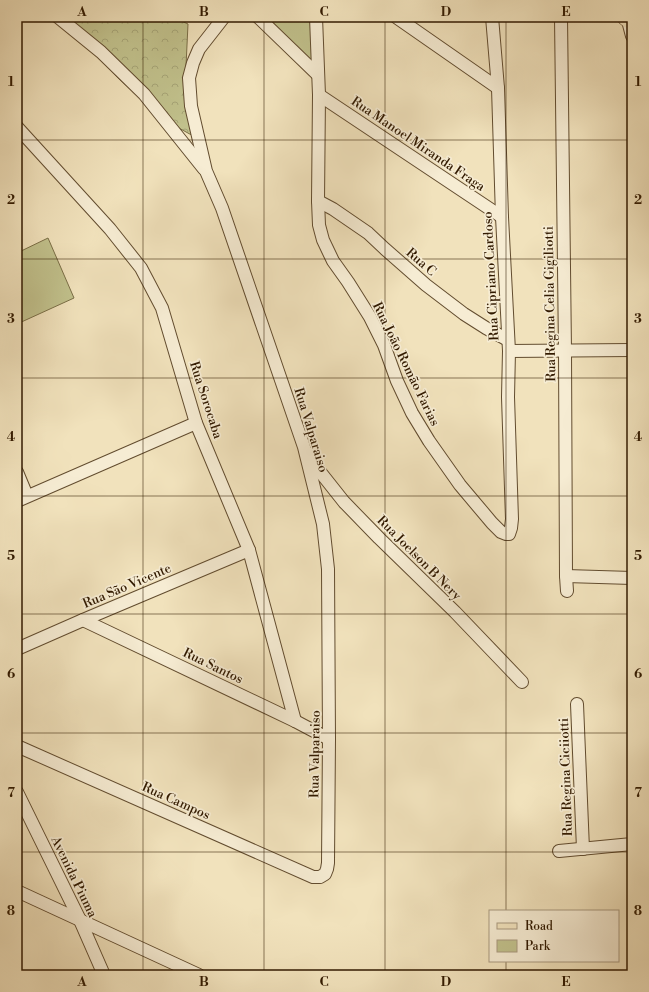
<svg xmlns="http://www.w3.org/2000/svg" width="649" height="992" font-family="'Libre Bodoni',serif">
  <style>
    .forest { fill: url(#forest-crowns); stroke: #7a6e46 }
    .park { fill: #c1c18c; stroke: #7a6e46 }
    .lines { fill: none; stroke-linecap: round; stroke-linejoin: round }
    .street-casing { stroke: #624c2f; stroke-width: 14 }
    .primary-casing { stroke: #321a00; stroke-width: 20 }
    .street { stroke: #f6ecd3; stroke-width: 12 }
    .primary { stroke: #f1e2bc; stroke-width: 19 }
    .grid { fill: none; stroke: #321a00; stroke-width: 1; stroke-opacity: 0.55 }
    .labels { text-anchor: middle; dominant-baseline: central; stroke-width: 3.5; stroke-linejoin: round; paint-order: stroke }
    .street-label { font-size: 13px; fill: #321a00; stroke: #f6ecd3 }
    .neatline { fill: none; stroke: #321a00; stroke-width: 1.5 }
    .grid-label { font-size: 13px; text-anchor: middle; font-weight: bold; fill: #321a00 }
  </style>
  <defs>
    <pattern id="forest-crowns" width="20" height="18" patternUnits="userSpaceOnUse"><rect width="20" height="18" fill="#c1c18c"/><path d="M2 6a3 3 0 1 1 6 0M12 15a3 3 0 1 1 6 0" fill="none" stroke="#a6a577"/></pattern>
  </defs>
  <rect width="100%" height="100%" fill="#f1e2bc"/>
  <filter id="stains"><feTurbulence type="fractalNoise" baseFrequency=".005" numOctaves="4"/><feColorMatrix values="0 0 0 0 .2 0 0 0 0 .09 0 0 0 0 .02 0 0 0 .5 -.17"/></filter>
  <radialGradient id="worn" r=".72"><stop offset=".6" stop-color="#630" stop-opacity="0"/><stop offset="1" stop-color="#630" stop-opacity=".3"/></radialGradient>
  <!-- forest -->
  <polygon class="forest" points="58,17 173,17 188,24 185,87 197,138 166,121 118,78 75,30"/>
  <!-- park -->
  <g class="park">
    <polygon points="261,17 315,17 317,72"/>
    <polygon points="48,238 74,298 17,324 17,253"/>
  </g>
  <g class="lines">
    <defs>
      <g id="street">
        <polyline points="58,17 101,52 144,94 204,169"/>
        <polyline points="258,17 318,75"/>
        <polyline points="316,17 319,95 318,201 319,225 323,240 333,261 348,282 370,317 384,345 397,381 412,413 429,441 460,485 492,523 501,532 506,534 509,534 511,528 512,519 508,397 509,351 502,217 498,88 492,17"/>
        <polyline points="396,17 498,88"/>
        <polyline points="561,17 565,351 566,576 567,591"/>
        <polyline points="627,17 632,36"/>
        <polyline points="319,95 502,217"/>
        <polyline points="17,127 110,229 141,268 162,308 196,423 249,550 295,721"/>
        <polyline points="318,201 333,209 368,233 385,249 426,285 464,314 486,328 508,340"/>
        <polyline points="509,351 632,350"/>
        <polyline points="308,453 321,473 344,502 379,538 455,612 522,682"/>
        <polyline points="17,472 27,496"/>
        <polyline points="17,501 196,423"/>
        <polyline points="566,576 632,578"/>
        <polyline points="83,620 295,721 329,739"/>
        <polyline points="17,649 83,620 249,550"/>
        <polyline points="577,704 583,849"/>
        <polyline points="17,746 313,877 320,877 325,874 327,869 328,863 329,739 328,569 323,524 304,447 222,208 206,171 191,106 189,78 193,63 199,49 224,17"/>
        <polyline points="17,792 79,918 104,975"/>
        <polyline points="559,851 632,844"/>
        <polyline points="17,891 199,975"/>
      </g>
      <polyline id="primary" points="627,17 632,20"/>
    </defs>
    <!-- street casing -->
    <use href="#street" class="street-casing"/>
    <!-- primary casing -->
    <use href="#primary" class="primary-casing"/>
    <!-- street -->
    <use href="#street" class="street"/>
    <!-- primary -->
    <use href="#primary" class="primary"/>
  </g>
  <!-- grid -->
  <path class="grid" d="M143 17V975M264 17V975M385 17V975M506 17V911M17 140H632M17 259H632M17 378H632M17 496H632M17 614H632M17 733H632M17 852H632M506 961V975"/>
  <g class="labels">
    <!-- street labels -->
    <g class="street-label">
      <text transform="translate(418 144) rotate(34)">Rua Manoel Miranda Fraga</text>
      <text transform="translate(421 262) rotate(41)">Rua C</text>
      <text transform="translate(491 276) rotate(-93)">Rua Cipriano Cardoso</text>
      <text transform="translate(550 304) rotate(-91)">Rua Regina Celia Gigiliotti</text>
      <text transform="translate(406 364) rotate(64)">Rua João Romão Farias</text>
      <text transform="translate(206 400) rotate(72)">Rua Sorocaba</text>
      <text transform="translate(311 430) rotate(73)">Rua Valparaiso</text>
      <text transform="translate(419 558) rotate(45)">Rua Joelson B Nery</text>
      <text transform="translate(127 586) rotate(-23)">Rua São Vicente</text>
      <text transform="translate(213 666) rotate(26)">Rua Santos</text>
      <text transform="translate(315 754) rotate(-89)">Rua Valparaiso</text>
      <text transform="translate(566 777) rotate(-92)">Rua Regina Ciciiotti</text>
      <text transform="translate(176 801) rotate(24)">Rua Campos</text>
      <text transform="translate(74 877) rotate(64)">Avenida Piuma</text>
    </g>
  </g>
  <!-- margin -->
  <rect width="649" height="992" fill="none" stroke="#f1e2bc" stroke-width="44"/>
  <!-- legend -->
  <rect x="489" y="910" width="130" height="52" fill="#f6ecd3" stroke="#a8987f"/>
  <rect x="497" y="923" width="20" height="6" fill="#f1e2bc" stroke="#a8987f"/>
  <text x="525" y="930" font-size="12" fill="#321a00">Road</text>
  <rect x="497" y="940" width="20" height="12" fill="#c1c18c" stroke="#a8987f"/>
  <text x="525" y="950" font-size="12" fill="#321a00">Park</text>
  <rect x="22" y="22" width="605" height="948" class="neatline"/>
  <g class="grid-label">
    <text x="82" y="16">A</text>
    <text x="204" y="16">B</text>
    <text x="324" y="16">C</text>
    <text x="446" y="16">D</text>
    <text x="566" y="16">E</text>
    <text x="11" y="86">1</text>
    <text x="638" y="86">1</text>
    <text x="11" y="204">2</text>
    <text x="638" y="204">2</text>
    <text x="11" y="323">3</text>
    <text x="638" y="323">3</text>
    <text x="11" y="441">4</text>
    <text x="638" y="441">4</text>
    <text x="11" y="560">5</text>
    <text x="638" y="560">5</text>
    <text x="11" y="678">6</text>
    <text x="638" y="678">6</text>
    <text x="11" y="797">7</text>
    <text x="638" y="797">7</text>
    <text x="11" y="915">8</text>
    <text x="638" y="915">8</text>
    <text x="82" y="986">A</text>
    <text x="204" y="986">B</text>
    <text x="324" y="986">C</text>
    <text x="446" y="986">D</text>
    <text x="566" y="986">E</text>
  </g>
  <rect width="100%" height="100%" filter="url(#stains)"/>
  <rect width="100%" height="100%" fill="url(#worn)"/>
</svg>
